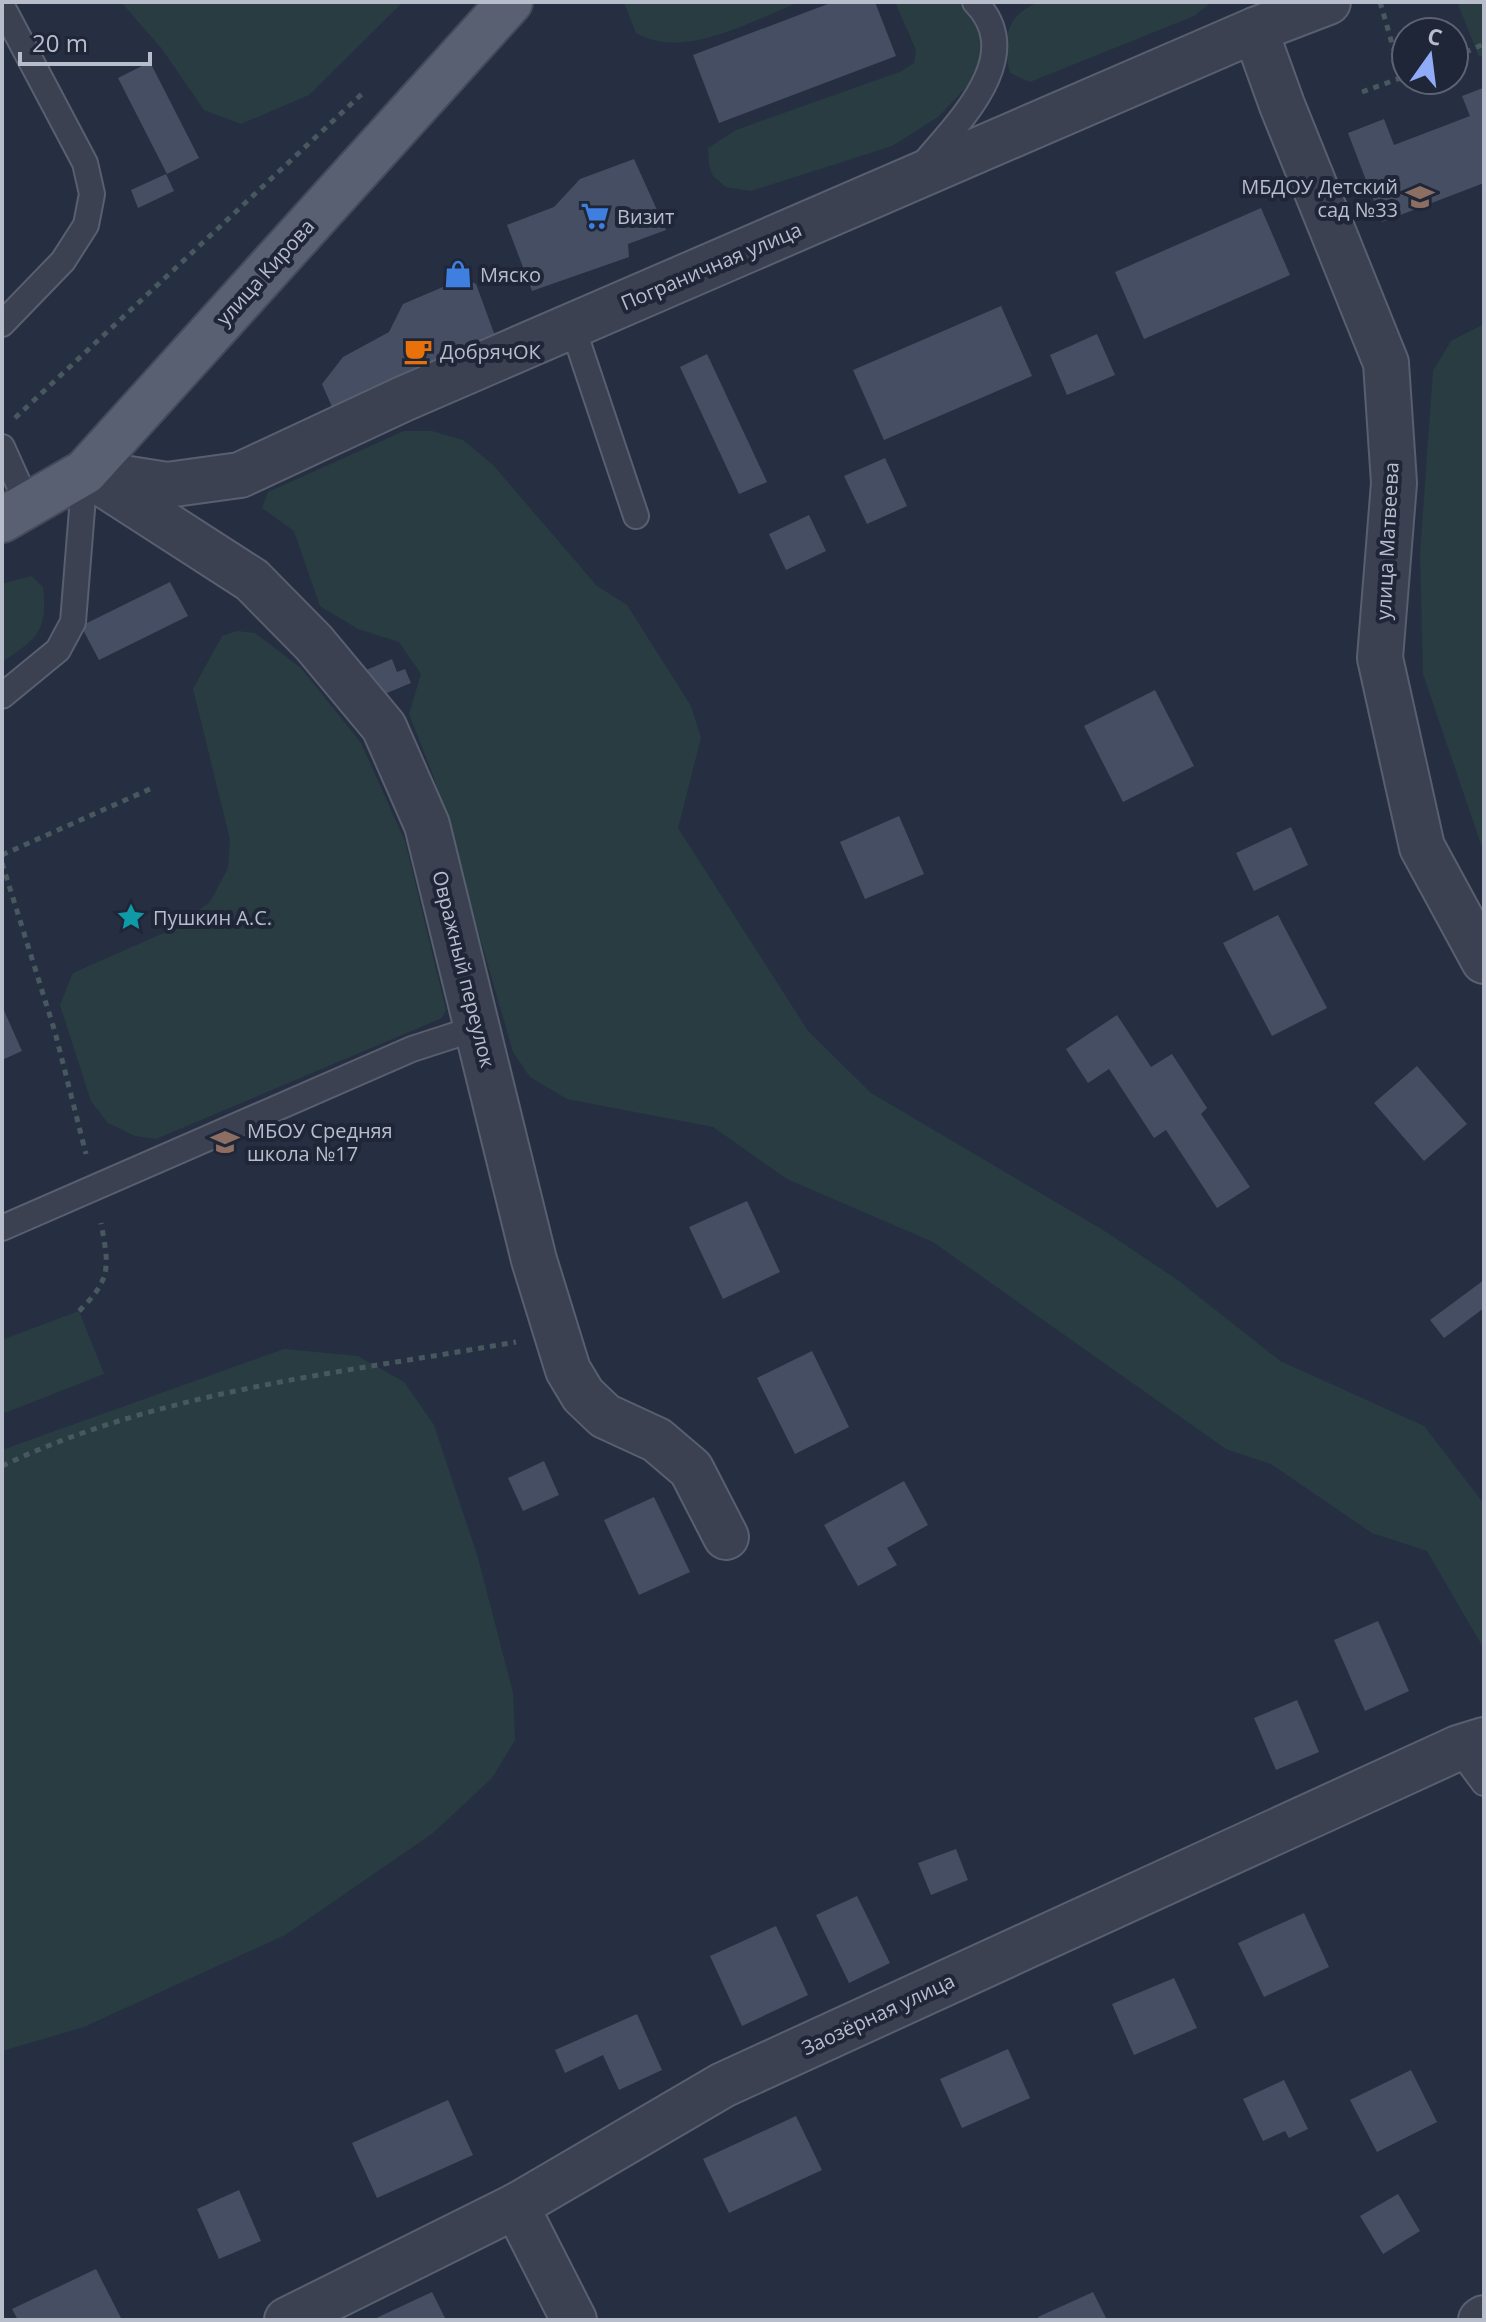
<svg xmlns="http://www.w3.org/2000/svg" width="1486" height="2322" font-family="'Open Sans',sans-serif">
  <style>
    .green { fill: #283c42 }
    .building { fill: #454e63 }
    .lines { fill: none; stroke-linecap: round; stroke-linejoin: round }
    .lane-casing { stroke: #585f6e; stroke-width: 28 }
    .street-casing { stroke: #585f6e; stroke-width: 48 }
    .primary-casing { stroke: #444a5a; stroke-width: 48 }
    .path { stroke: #47595f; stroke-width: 5; stroke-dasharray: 6 6; stroke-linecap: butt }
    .lane { stroke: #3b4151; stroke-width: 24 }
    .street { stroke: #3b4151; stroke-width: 44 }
    .primary { stroke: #596071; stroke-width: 44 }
    .labels { text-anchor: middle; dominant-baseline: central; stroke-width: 8; stroke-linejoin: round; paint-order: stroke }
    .poi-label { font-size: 20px; fill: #b7bdcb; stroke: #1f2637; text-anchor: start }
    .street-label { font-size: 20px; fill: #b7bdcb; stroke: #1f2637 }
  </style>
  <rect width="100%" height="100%" fill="#262f41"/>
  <!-- green -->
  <g class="green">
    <polygon points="121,2 403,2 309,95 241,124 204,110 162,49"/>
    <path d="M624 2H800C752 20 685 61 636 33Z"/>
    <polygon points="895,2 958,2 982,26 984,59 973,80 938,117 892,146 751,191 726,187 713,176 709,165 708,148 736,130 902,71 914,63 916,50"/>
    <path d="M1039 2H1212L1194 16 1030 82 1010 73C1001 39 1006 15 1039 2Z"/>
    <polygon points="1463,2 1484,2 1484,55 1479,57 1458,4"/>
    <polygon points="1484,324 1484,853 1423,674 1420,553 1433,371 1451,341"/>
    <polygon points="404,431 432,431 463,440 493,465 597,586 627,605 691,706 701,738 678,828 808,1031 871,1093 1103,1230 1179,1281 1280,1361 1424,1426 1484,1504 1484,1649 1427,1551 1372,1533 1271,1464 1226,1449 933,1242 787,1179 713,1127 567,1099 530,1077 513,1052 434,778 409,714 421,674 399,642 358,629 320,606 294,531 262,508 268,492"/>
    <path d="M31 576 43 587C48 631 37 639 2 662V584Z"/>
    <polygon points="237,631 255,633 301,668 361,743 405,841 446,1010 442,1018 156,1139 135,1136 108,1123 91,1101 60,1005 73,973 175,928 210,902 228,868 230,839 193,689 222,636"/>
    <polygon points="79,1311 104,1374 2,1414 2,1340"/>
    <polygon points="284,1349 358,1356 404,1382 434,1425 478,1558 513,1693 515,1740 492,1778 433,1833 285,1935 84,2027 2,2051 2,1450"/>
  </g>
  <!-- building -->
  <g class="building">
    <polygon points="833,2 875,2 896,56 719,123 693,55"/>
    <polygon points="150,62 199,158 167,174 118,78"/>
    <polygon points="1483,88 1484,183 1382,222 1348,133 1384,119 1394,145 1470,116 1462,96"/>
    <polygon points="634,159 666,230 628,244 629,257 532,291 507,225 554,207 580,179"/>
    <polygon points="166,174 174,191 138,208 131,190"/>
    <polygon points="1261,208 1290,275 1144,339 1115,272"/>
    <polygon points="464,278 476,284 498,344 339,423 322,384 343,357 389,332 403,304"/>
    <polygon points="1001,306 1032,376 884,440 853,370"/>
    <polygon points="1097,334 1115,375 1067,395 1050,355"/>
    <polygon points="707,354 767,482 739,494 680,367"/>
    <polygon points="885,458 907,506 867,524 844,476"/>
    <polygon points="809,515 826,551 786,570 769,534"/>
    <polygon points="170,582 188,616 99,660 81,626"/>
    <polygon points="392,659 397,672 405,669 411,683 375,698 364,671"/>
    <polygon points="1155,690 1194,766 1123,802 1084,726"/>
    <polygon points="899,816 924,874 865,899 840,842"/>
    <polygon points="1291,827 1308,865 1254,891 1236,853"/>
    <polygon points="1278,915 1327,1008 1272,1036 1223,943"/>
    <polygon points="2,1006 22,1051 2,1060"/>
    <polygon points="1117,1015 1151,1067 1172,1054 1207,1108 1201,1114 1250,1187 1217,1208 1166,1130 1154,1138 1109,1069 1088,1083 1066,1049"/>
    <polygon points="1417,1066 1467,1124 1424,1161 1374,1103"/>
    <polygon points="747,1201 780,1272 723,1299 689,1227"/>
    <polygon points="1484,1280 1484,1308 1444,1338 1430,1320"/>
    <polygon points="812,1351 849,1427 795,1454 757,1378"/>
    <polygon points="544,1461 559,1495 523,1511 508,1478"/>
    <polygon points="904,1481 928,1525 887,1548 897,1565 858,1586 824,1525"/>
    <polygon points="654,1497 690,1572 639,1595 604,1520"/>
    <polygon points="1378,1621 1409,1691 1365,1711 1334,1640"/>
    <polygon points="1297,1700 1319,1752 1276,1770 1254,1718"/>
    <polygon points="956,1849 968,1880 931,1895 918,1863"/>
    <polygon points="857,1896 890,1963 849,1983 816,1915"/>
    <polygon points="1304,1913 1329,1967 1264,1997 1238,1943"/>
    <polygon points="776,1926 808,1995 742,2026 710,1956"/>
    <polygon points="1174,1978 1197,2028 1134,2055 1112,2004"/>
    <polygon points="637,2014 662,2070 619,2090 603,2055 565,2073 555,2050"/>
    <polygon points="1008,2049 1030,2098 962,2128 940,2079"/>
    <polygon points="1411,2070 1437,2122 1377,2152 1350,2100"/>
    <polygon points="1284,2080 1308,2129 1289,2138 1285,2131 1263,2141 1243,2099"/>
    <polygon points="448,2100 473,2155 377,2198 352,2143"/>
    <polygon points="796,2116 822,2170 729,2213 703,2159"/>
    <polygon points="239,2190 261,2241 219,2259 197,2209"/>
    <polygon points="1398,2194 1420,2231 1383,2254 1360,2216"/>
    <polygon points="96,2269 121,2318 18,2320 12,2309"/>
    <polygon points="432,2292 446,2320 372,2320"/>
    <polygon points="1093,2292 1107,2320 1039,2320 1038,2317"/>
  </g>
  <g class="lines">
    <defs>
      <g id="lane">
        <polyline points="2,6 85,163 92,194 86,225 63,261 2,324"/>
        <path d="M921 167C956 124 1029 57 975 2"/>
        <polyline points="572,325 636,516"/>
        <polyline points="2,447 28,505"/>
        <polyline points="2,696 58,650 73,622 85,472"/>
        <polyline points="2,1228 412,1049 477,1028"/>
        <polyline points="1458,1748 1484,1783"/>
      </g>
      <g id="street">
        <polyline points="1255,30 1282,105 1386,363 1394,483 1380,658 1422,847 1484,961"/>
        <polyline points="85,472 167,485 240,475 403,399 1255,30 1328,2"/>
        <polyline points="100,482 252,580 314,643 384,727 427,825 534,1260 568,1370 583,1395 605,1416 657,1440 691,1469 726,1537"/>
        <polyline points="516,2206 574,2320"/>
        <polyline points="287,2320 516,2206 723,2085 1458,1748 1484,1740"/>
        <polyline points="1481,2320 1484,2318"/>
      </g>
      <polyline id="primary" points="2,520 85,472 510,2"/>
    </defs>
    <!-- lane casing -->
    <use href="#lane" class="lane-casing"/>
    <!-- street casing -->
    <use href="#street" class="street-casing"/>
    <!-- primary casing -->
    <use href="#primary" class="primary-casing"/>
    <!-- path -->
    <g class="path">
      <polyline points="1380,2 1402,78"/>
      <polyline points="1454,57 1484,44"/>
      <polyline points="1362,92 1406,76"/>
      <polyline points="15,418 364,92"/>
      <polyline points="2,855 150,789"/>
      <polyline points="2,863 55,1032 86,1154"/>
      <path d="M79 1311C112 1279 109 1266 101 1223"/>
      <path d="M2 1466C162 1390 343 1373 516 1342"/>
    </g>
    <!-- lane -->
    <use href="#lane" class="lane"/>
    <!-- street -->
    <use href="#street" class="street"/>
    <!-- primary -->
    <use href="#primary" class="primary"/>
  </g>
  <!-- icons -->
  <defs>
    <symbol id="school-bare" viewBox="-9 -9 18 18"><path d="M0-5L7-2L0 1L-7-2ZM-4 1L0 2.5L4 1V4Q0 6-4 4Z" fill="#8d6e63" stroke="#1f2637" stroke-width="2.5" paint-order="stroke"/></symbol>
    <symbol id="supermarket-bare" viewBox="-9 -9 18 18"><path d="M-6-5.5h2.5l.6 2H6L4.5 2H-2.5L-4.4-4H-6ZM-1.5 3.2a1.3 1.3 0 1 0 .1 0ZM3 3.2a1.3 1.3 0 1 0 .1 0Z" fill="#3f7fe0" stroke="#1f2637" stroke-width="2.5" paint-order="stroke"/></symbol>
    <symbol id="shop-bare" viewBox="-9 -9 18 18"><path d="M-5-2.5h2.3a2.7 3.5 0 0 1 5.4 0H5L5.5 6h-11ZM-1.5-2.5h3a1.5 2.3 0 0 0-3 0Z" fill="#3f7fe0" stroke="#1f2637" stroke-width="2.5" paint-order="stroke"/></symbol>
    <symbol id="cafe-bare" viewBox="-9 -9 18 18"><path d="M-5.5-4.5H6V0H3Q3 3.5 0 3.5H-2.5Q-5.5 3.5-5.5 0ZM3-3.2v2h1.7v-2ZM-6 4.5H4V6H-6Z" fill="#e8710a" stroke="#1f2637" stroke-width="2.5" paint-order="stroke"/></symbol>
    <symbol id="sight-bare" viewBox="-9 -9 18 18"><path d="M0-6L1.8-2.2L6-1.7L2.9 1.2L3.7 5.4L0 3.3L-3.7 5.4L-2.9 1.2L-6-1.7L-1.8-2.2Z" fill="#0f9aa8" stroke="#1f2637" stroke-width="2.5" paint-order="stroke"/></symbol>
  </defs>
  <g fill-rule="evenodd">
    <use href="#school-bare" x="1400" y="177" width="40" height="40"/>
    <use href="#supermarket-bare" x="575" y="196" width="40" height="40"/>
    <use href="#shop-bare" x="438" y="254" width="40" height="40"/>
    <use href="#cafe-bare" x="398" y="331" width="40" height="40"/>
    <use href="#sight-bare" x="111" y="897" width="40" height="40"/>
    <use href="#school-bare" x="205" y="1122" width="40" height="40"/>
  </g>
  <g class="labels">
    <!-- poi labels -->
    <g class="poi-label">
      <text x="1398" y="186" text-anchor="end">МБДОУ Детский<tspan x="1398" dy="23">сад №33</tspan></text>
      <text x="617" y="216">Визит</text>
      <text x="480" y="274">Мяско</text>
      <text x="440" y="351">ДобрячОК</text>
      <text x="153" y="917">Пушкин А.С.</text>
      <text x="247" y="1130">МБОУ Средняя<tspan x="247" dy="23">школа №17</tspan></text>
    </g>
    <!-- street labels -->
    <g class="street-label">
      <text transform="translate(711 266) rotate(-23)">Пограничная улица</text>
      <text transform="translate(265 272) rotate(-48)">улица Кирова</text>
      <text transform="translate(1387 541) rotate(-87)">улица Матвеева</text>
      <text transform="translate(464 969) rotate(76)">Овражный переулок</text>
      <text transform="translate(878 2014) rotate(-25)">Заозёрная улица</text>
    </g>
  </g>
  <!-- border -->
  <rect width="1486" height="2322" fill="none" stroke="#b7bdcb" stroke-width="8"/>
  <!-- north arrow -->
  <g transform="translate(1430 56) rotate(14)"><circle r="38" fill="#1f2637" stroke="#5c6272" stroke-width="2"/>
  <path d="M0-6L14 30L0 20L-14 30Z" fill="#90acf8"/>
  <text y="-12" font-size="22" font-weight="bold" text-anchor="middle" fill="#b7bdcb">С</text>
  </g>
  <!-- scale -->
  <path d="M20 52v12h130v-12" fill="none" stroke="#b7bdcb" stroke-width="4"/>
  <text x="32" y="52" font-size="24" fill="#b7bdcb" stroke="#1f2637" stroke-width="6" paint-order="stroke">20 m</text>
</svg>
